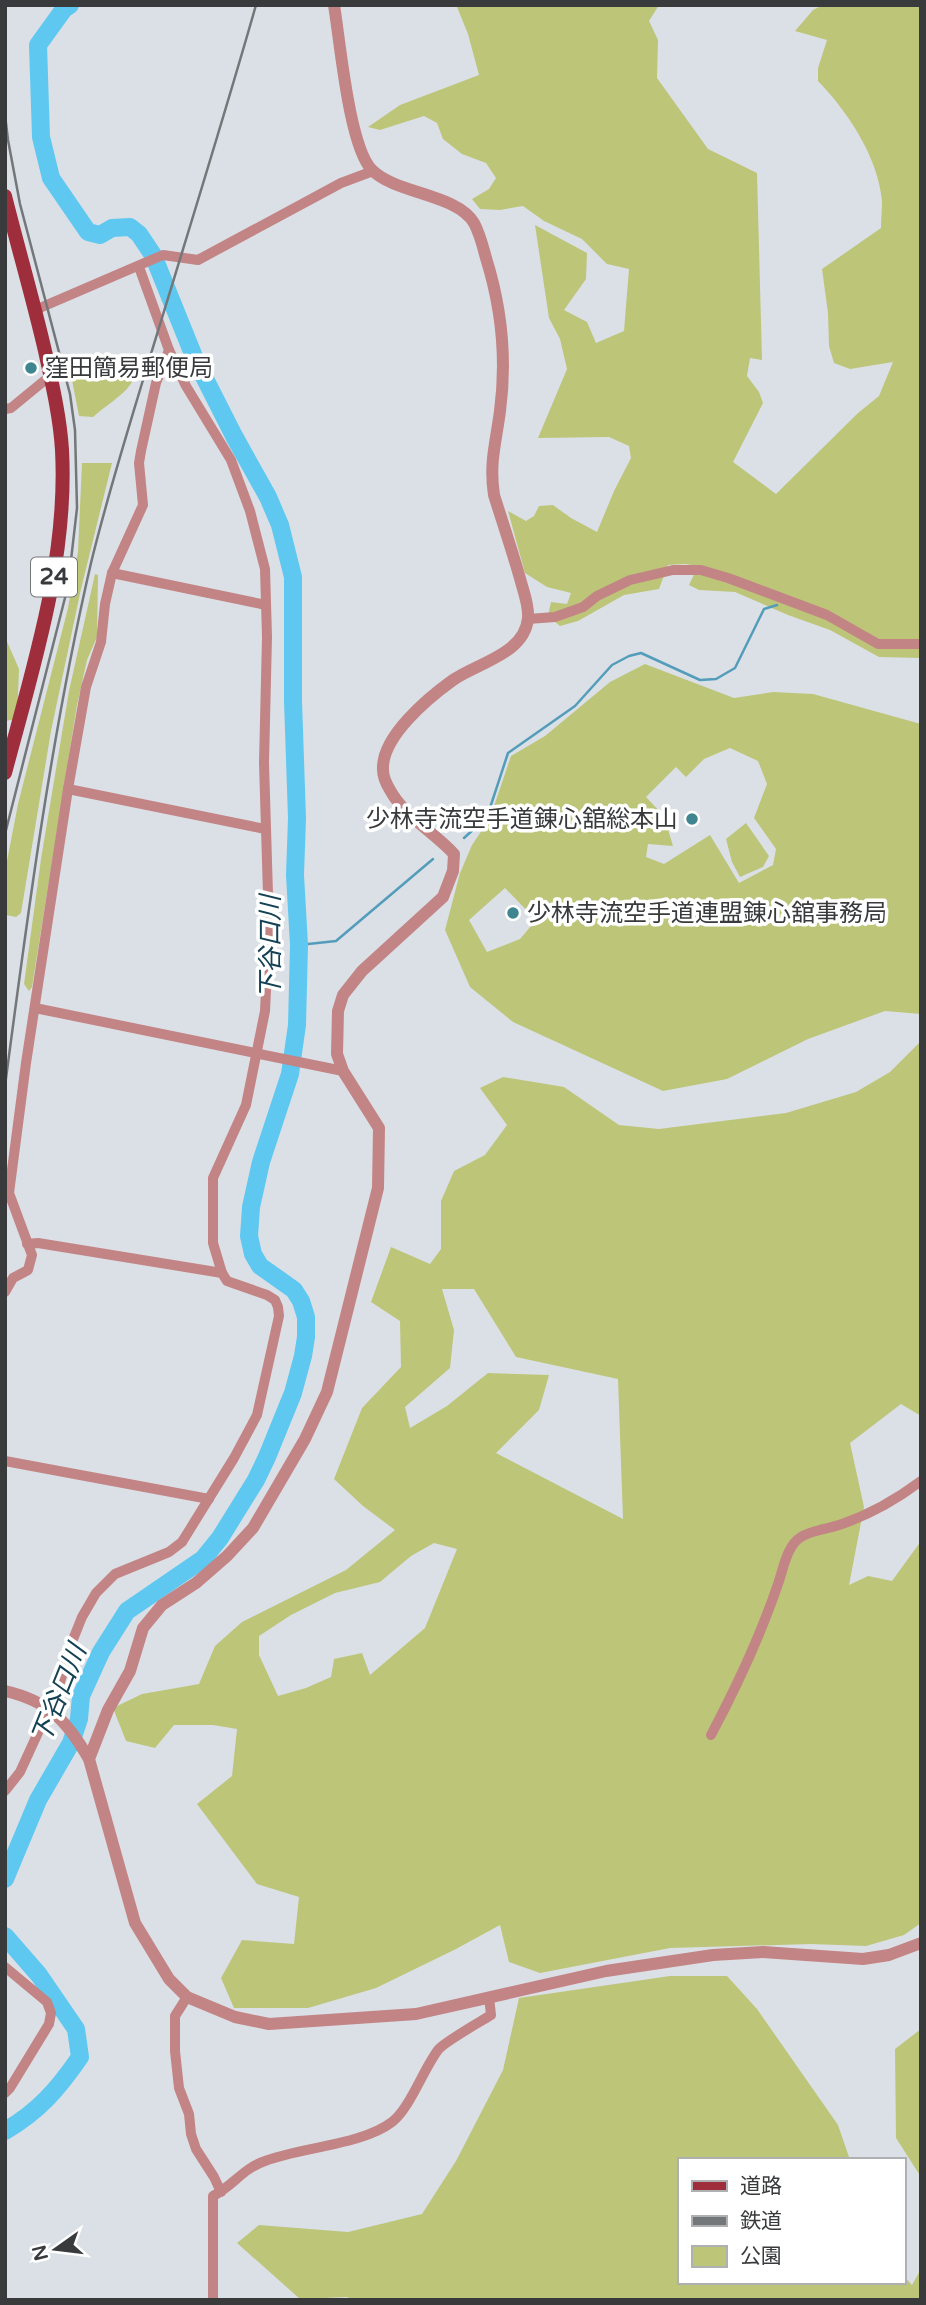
<svg xmlns="http://www.w3.org/2000/svg" width="926" height="2305" font-family="'Varela Round','Noto Sans JP',sans-serif">
  <style>
    .green { fill: #bdc579; fill-rule: evenodd }
    .lines { fill: none; stroke-linecap: round; stroke-linejoin: round }
    .stream { stroke: #539dbb; stroke-width: 2.5 }
    .river { stroke: #5ec8f1; stroke-width: 18 }
    .minor { stroke: #c38485; stroke-width: 10 }
    .tertiary { stroke: #c38485; stroke-width: 12 }
    .primary { stroke: #9f2e3c; stroke-width: 14 }
    .rail { stroke: #73777a; stroke-width: 2.5 }
    .poi-dot { fill: #3f8590; stroke: #fff; stroke-width: 2.5 }
    .labels { text-anchor: middle; dominant-baseline: central; stroke-width: 7; stroke-linejoin: round; paint-order: stroke }
    .shield { fill: #fff; stroke: #747576; stroke-width: 2 }
    .shield-label { font-size: 23px; font-weight: bold; fill: #383a3c }
    .poi-label { font-size: 24px; fill: #383a3c; stroke: #fff; text-anchor: start }
    .water-label { font-size: 26px; font-style: italic; fill: #144254; stroke: #fff }
  </style>
  <rect width="100%" height="100%" fill="#dbe0e6"/>
  <!-- green -->
  <g class="green">
    <path d="M453 5H659L649 21 658 40 657 78 708 149 757 173 762 360 750 358 747 376 759 392 763 403 733 462 776 494 858 413 879 396 893 362 850 369 834 363 829 346 828 313 822 269 881 228C881 219 882 209 882 201 878 157 848 112 818 81V68L827 40 795 31 813 10 823 5H921V658L879 657 830 630 788 615 735 592 699 590 689 585 698 566 685 564 668 565 659 589 624 595 578 621 560 626 548 616 551 602 567 604 571 593 547 587 525 573 508 511 526 521 534 516 539 506 553 505 571 518 597 532 614 491 631 458 629 446 609 437 538 438 567 369 560 339 549 318 535 225 587 253 586 279 564 310 587 322 596 343 624 331 629 269 607 264 582 239 544 221 523 206 500 210 480 209 472 199 489 189 496 178 486 163 462 154 443 139 437 123 424 116 380 130 368 127 400 105 479 75 468 34 457 7Z"/>
    <path d="M133 359H141C134 392 117 396 93 417L79 416 72 380 88 378 93 370 102 368 109 374Z"/>
    <polygon points="82,463 112,463 81,589 51,731 21,913 16,917 6,915 7,861 18,804 68,608 78,552"/>
    <polygon points="95,574 98,575 97,637 87,660 77,705 32,987 29,991 24,984 41,859 69,691"/>
    <polygon points="5,637 19,669 17,719 5,721"/>
    <path d="M645 664 734 698 773 692 813 694 921 724V1014L885 1011 808 1039 727 1079 663 1091 513 1022 470 987 445 930 460 873 472 845 490 818 511 756 545 736 610 682ZM730 748 758 761 767 784 754 818 776 849 773 865 739 883 710 835 664 864 646 857 648 844 673 846 664 816 646 797 676 767 686 777 704 759ZM505 888 536 920 520 939 487 952 469 920Z"/>
    <polygon points="746,823 769,856 763,867 740,877 732,862 726,839"/>
    <path d="M921 1041V1416L901 1404 850 1443 864 1507 849 1585 868 1576 892 1581 921 1541V1923L904 1935 866 1946 811 1944 670 1948 540 1973 509 1962 500 1925 456 1949 376 1988 308 2008H234L221 1978 242 1940 294 1944 299 1897 257 1884 197 1804 232 1776 237 1729 213 1725H174L155 1748 126 1741 113 1708 142 1694 199 1684 215 1646 242 1622 346 1570 395 1530 363 1506 334 1479 362 1408 401 1367 400 1321 371 1302 391 1247 430 1264 441 1249V1201L454 1171 485 1155 507 1125 480 1088 503 1077 564 1087 619 1125 659 1129 786 1113 856 1092 890 1072ZM442 1289H474L516 1357 618 1379 623 1519 496 1453 539 1410 549 1375 488 1373 447 1406 410 1428 405 1407 450 1368 454 1330ZM434 1543 457 1549 425 1628 370 1675 362 1653 334 1659 331 1677 306 1688 278 1696 259 1655V1636L291 1615 335 1593 380 1582 411 1556Z"/>
    <polygon points="670,1976 727,1976 757,2009 838,2125 850,2160 679,2160 679,2282 903,2282 903,2275 912,2285 921,2269 921,2300 348,2300 348,2297 300,2299 237,2243 259,2225 348,2232 422,2214 456,2161 503,2070 519,1998"/>
    <polygon points="921,2029 921,2177 896,2138 895,2049"/>
  </g>
  <g class="lines">
    <!-- stream -->
    <g class="stream">
      <polyline points="464,838 487,817 508,753 575,706 612,665 629,656 641,653 700,680 716,679 735,668 764,609 777,605"/>
      <polyline points="299,945 336,941 433,859"/>
    </g>
    <!-- river -->
    <g class="river">
      <polyline points="5,1879 38,1800 71,1743 79,1719 81,1696 101,1652 127,1611 203,1559 220,1538 256,1480 267,1457 293,1393 303,1356 306,1337 306,1317 301,1301 294,1290 260,1266 253,1254 249,1236 251,1207 261,1162 290,1074 297,1025 299,945 295,875 297,818 293,701 293,577 280,525 268,497 234,436 195,359 153,255 139,234 130,227 112,228 100,235 88,232 51,178 41,137 38,45 64,9 70,5"/>
      <path d="M5 1936 39 1975 76 2029 80 2057C58 2089 39 2111 5 2131"/>
    </g>
    <!-- minor -->
    <g class="minor">
      <polyline points="139,267 169,350"/>
      <polyline points="35,310 163,255 198,260 341,183 373,171"/>
      <polyline points="5,409 11,408 50,376"/>
      <polyline points="112,573 266,605"/>
      <polyline points="528,619 555,617 583,607 597,596 630,580 673,570 701,570 728,578 827,615 878,644 921,644"/>
      <polyline points="68,789 265,829"/>
      <polyline points="35,1008 343,1071"/>
      <polyline points="27,1244 38,1243 222,1273"/>
      <polyline points="5,1292 13,1278 28,1270 32,1255 9,1193 26,1063 68,789 86,687 101,642 105,604 112,573 143,505 139,463 141,451 156,383 169,350 186,386 231,460 250,511 265,569 267,637 264,763 269,927 265,1011 246,1105 213,1178 213,1243 222,1273 227,1281 267,1295 275,1300 278,1307 279,1316 257,1415 234,1458 182,1542 169,1552 115,1574 96,1593 82,1617 72,1642 58,1689 20,1772 5,1791"/>
      <polyline points="5,1461 209,1499"/>
      <path d="M711 1735C737 1686 760 1637 778 1584 783 1570 787 1545 801 1537 812 1530 829 1529 842 1524 871 1514 897 1499 921 1481"/>
      <polyline points="5,1967 47,2002 51,2013 49,2024 10,2088 5,2093"/>
      <polyline points="187,1997 175,2016 175,2051 179,2088 189,2114 191,2134 196,2149 214,2177 221,2192"/>
      <path d="M213 2300V2196C233 2186 242 2169 265 2161 302 2147 362 2145 392 2122 410 2108 423 2070 438 2050 444 2042 480 2022 491 2015L489 1997"/>
    </g>
    <!-- tertiary -->
    <g class="tertiary">
      <path d="M334 5C340 41 349 147 372 170 396 194 457 194 474 223 480 234 483 247 486 258 502 309 507 358 500 411 496 442 489 463 494 495 503 524 513 553 521 582 524 593 529 606 528 618 525 654 477 663 453 680 428 698 381 737 383 770 383 777 387 785 390 790 404 816 434 832 454 854L453 871 443 897 362 971 343 995 338 1011 337 1054 343 1071 379 1128 378 1188 327 1392 305 1439 253 1528 227 1556 196 1583 162 1605 143 1628 130 1671 108 1710 89 1759 135 1923 169 1979 187 1997 235 2017 269 2024 416 2014 606 1971 713 1955 763 1952 863 1959 889 1955 921 1943"/>
      <path d="M5 1691C49 1701 67 1721 89 1759"/>
    </g>
    <!-- primary -->
    <path class="primary" d="M5 196C18 248 33 299 45 351 52 383 60 417 62 450 68 560 33 667 5 773"/>
    <!-- rail -->
    <g class="rail">
      <polyline points="5,9 6,5"/>
      <polyline points="5,115 8,140 20,204 70,394 75,430 77,508 68,586 5,834"/>
      <path d="M5 1086C28 911 51 736 91 563 106 501 125 440 143 380 181 255 220 131 256 5"/>
    </g>
  </g>
  <!-- markers -->
  <g class="poi-dot">
    <circle cx="31" cy="368" r="7"/>
    <circle cx="692" cy="819" r="7"/>
    <circle cx="513" cy="913" r="7"/>
  </g>
  <g class="labels">
    <!-- shield labels -->
    <rect class="shield" x="31" y="557.5" width="46" height="39" rx="5"/>
    <g class="shield-label">
      <text x="54" y="577">24</text>
    </g>
    <!-- poi labels -->
    <g class="poi-label">
      <text x="45" y="368">窪田簡易郵便局</text>
      <text x="678" y="819" text-anchor="end">少林寺流空手道錬心舘総本山</text>
      <text x="527" y="913">少林寺流空手道連盟錬心舘事務局</text>
    </g>
    <!-- water labels -->
    <g class="water-label">
      <text transform="translate(270 947) rotate(-90)">下谷口川</text>
      <text transform="translate(59 1694) rotate(-68)">下谷口川</text>
    </g>
  </g>
  <!-- border -->
  <rect width="926" height="2305" fill="none" stroke="#383a3c" stroke-width="14"/>
  <!-- legend -->
  <rect x="678" y="2158" width="228" height="126" fill="#ffffff" stroke="#afb0b1" stroke-width="2"/>
  <rect x="692" y="2181" width="35" height="10" fill="#9f2e3c" stroke="#afb0b1" stroke-width="2"/>
  <text x="740" y="2193" font-size="21" fill="#383a3c">道路</text>
  <rect x="692" y="2216" width="35" height="10" fill="#73777a" stroke="#afb0b1" stroke-width="2"/>
  <text x="740" y="2228" font-size="21" fill="#383a3c">鉄道</text>
  <rect x="692" y="2246" width="35" height="21" fill="#bdc579" stroke="#afb0b1" stroke-width="2"/>
  <text x="740" y="2263" font-size="21" fill="#383a3c">公園</text>
  <!-- north arrow -->
  <g transform="translate(56 2249) rotate(256)" stroke="#ffffff" stroke-width="5" paint-order="stroke">
  <path d="M0-5L12 26L0 18L-12 26Z" fill="#383a3c"/>
  <text y="-10" font-size="19" font-weight="bold" text-anchor="middle" fill="#383a3c">N</text>
  </g>
</svg>
